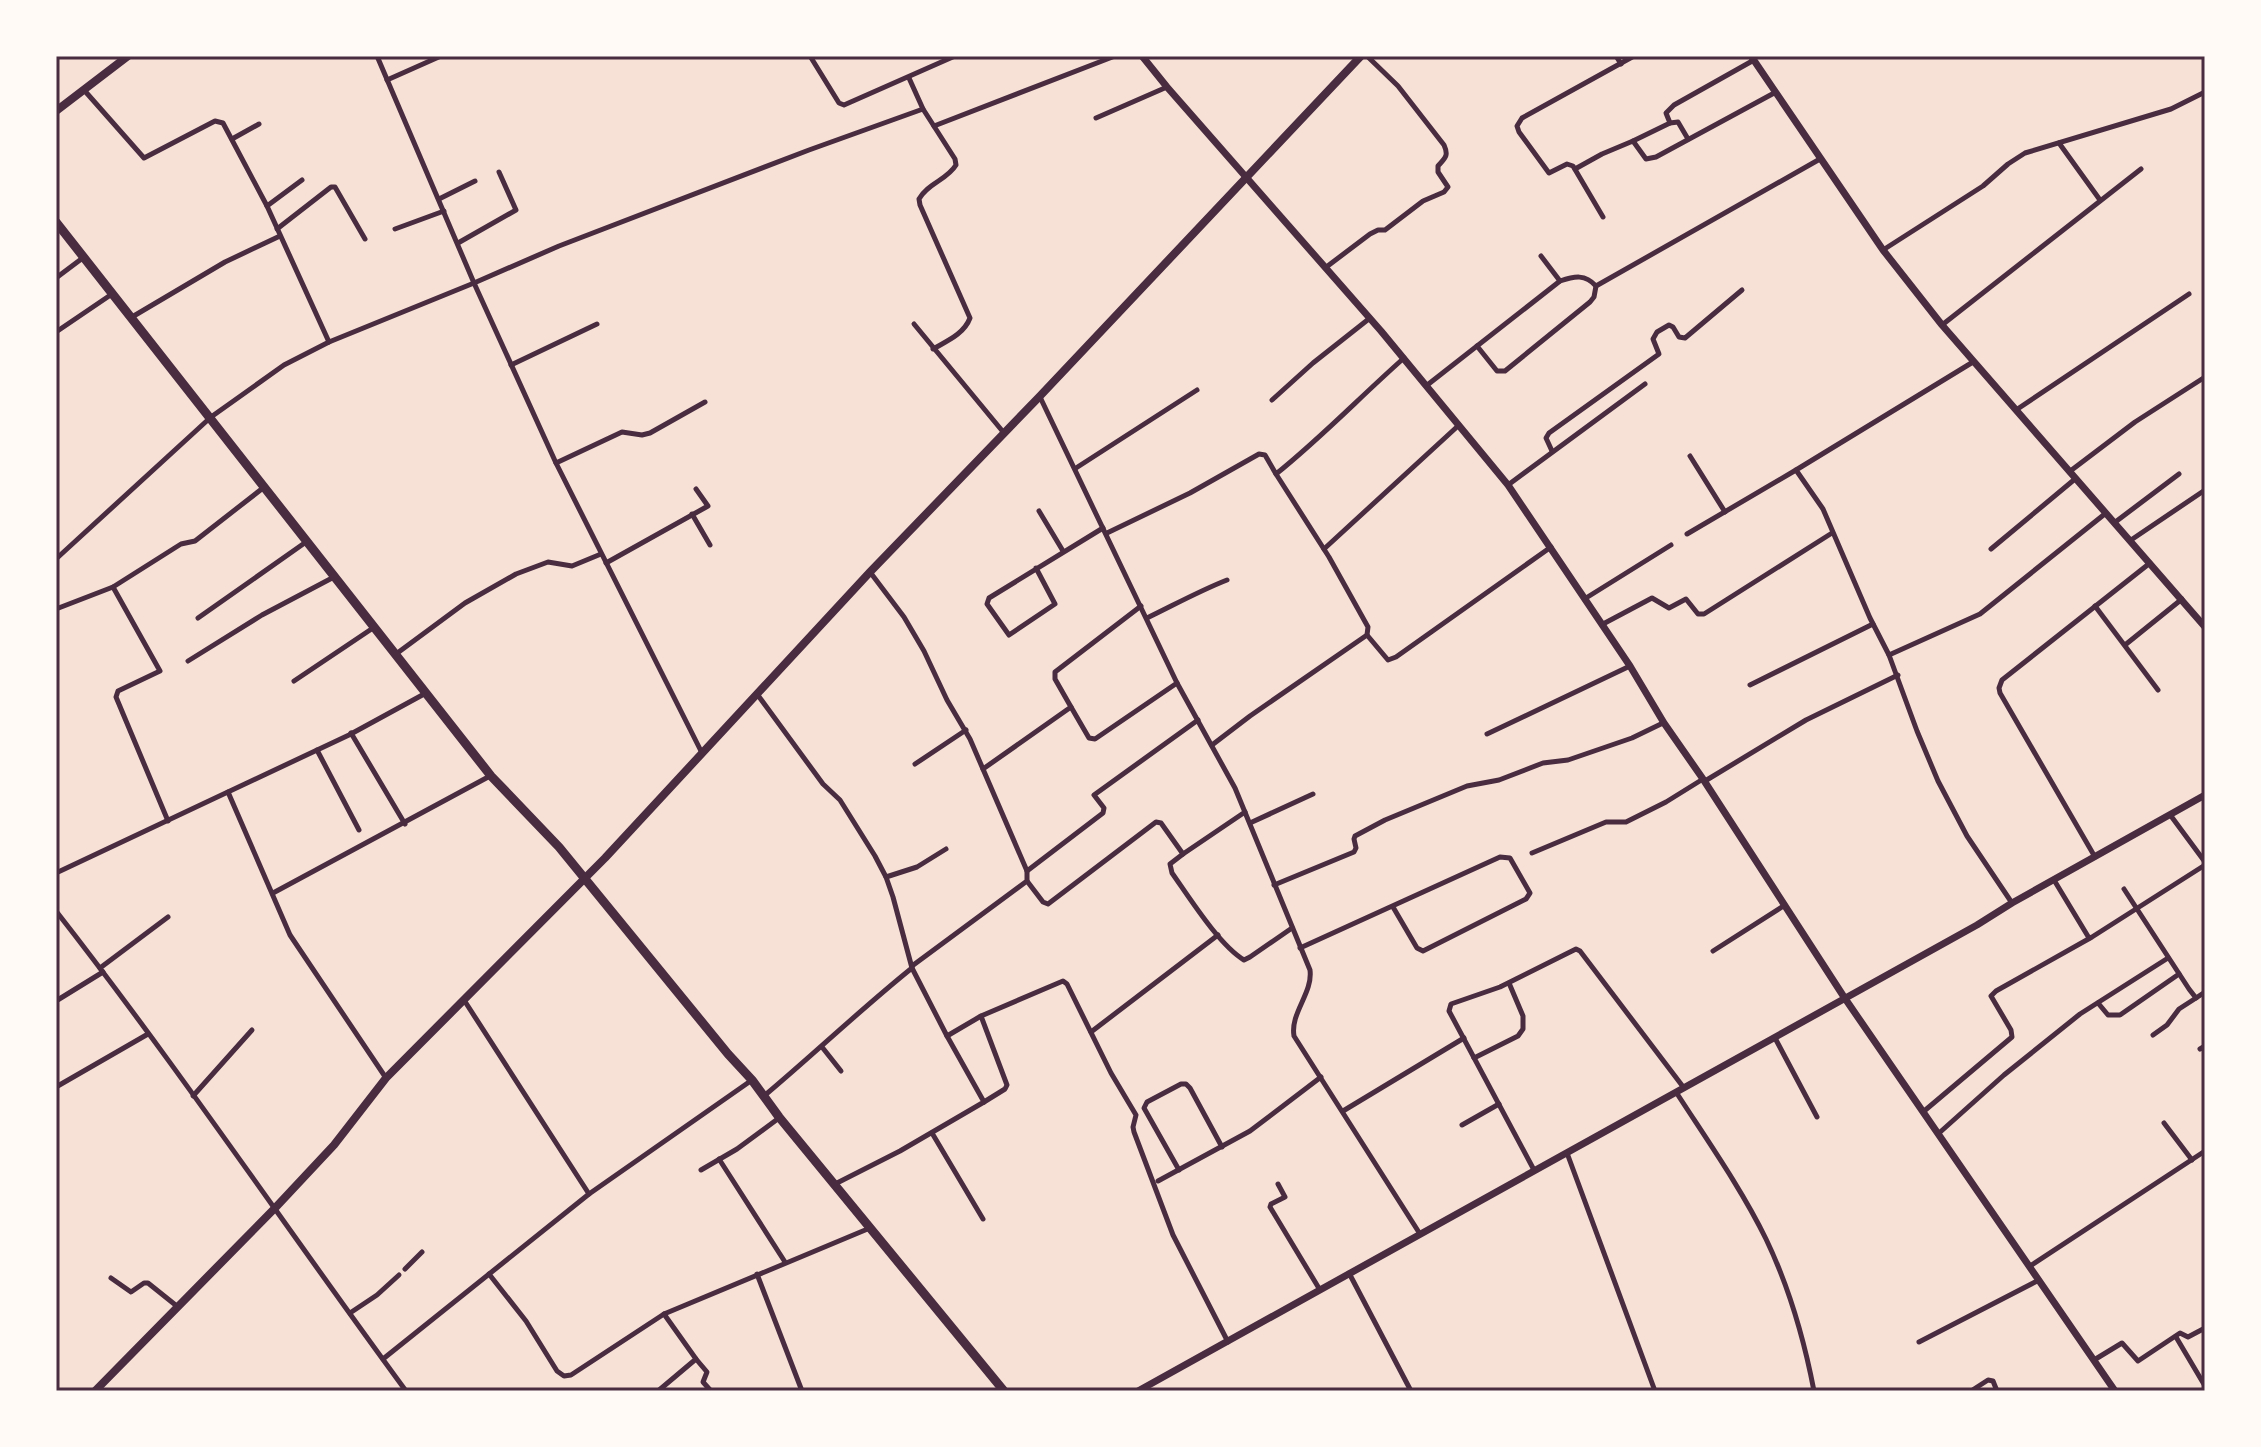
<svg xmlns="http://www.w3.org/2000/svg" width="2261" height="1447" font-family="Raleway,sans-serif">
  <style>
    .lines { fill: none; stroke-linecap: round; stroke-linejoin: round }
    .minor { stroke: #4a2c40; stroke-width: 5 }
    .tertiary { stroke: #4a2c40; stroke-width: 7 }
    .secondary { stroke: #4a2c40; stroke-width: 8 }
    .trunk { stroke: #4a2c40; stroke-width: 9 }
    .neatline { fill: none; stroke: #4a2c40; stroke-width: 3 }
  </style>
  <rect width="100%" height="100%" fill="#f7e1d7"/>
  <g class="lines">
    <!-- minor -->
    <g class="minor">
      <polyline points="377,56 474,283 556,463 702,753"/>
      <polyline points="810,56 839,103 844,105 955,56"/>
      <polyline points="1616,56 1621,64"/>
      <path d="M909 78 923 109 955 159 956 165C947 180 928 183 919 199L920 205 970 318C964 334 947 341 933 349"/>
      <polyline points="387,80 441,56"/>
      <polyline points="84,90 144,158 215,121 223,123 267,206 329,342"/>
      <polyline points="1096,118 1167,87"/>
      <polyline points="1670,123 1678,122 1688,139"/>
      <polyline points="934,126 1115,56"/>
      <polyline points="232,139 259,124"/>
      <polyline points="1633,141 1670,123 1666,113 1674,105 1754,60"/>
      <polyline points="2059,143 2100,200"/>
      <polyline points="1575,169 1602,154 1633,141 1646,159 1656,157 1776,92"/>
      <polyline points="439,199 475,181"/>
      <polyline points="267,206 302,180"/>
      <polyline points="1603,217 1573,166 1567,164 1549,173 1519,132 1517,126 1522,118 1634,56"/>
      <polyline points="277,229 331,187 335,187 365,239"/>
      <polyline points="395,229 444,211"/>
      <polyline points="458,243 516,210 499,172"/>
      <polyline points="1883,250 1983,186 2008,164 2025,153 2171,109 2205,92"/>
      <polyline points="1541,256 1560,281"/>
      <path d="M1325 268 1370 234 1378 230H1385L1423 201 1444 192 1448 187 1438 172V166C1445 158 1449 156 1444 145L1398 86 1367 56"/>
      <polyline points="56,278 84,257"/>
      <polyline points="132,317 225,262 280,236"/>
      <polyline points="914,324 1004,433"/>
      <polyline points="1942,325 2141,169"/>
      <polyline points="56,332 112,294"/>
      <polyline points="1477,346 1497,371 1505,371 1590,302 1594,297 1596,286 1820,159"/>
      <polyline points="1973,362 1796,470 1823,509 1870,618 1889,655 1917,731 1938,781 1967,836 2012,903"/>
      <polyline points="511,365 597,324"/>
      <path d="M1426 386 1560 281C1575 276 1585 274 1596 286"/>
      <path d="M1040 397 1177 683 1235 788 1310 970C1313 993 1290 1013 1294 1036L1420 1234"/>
      <polyline points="1272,400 1313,363 1370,318"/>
      <polyline points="2016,410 2189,294"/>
      <polyline points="1552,451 1546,438 1549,433 1659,354 1653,339 1657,332 1669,325 1673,327 1679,337 1685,338 1742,290"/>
      <polyline points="1690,456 1725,512"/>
      <polyline points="556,463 622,432 642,435 650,433 705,402"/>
      <polyline points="1076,468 1197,390"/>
      <polyline points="2069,472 2135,422 2205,377"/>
      <polyline points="1508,485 1645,384"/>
      <polyline points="1039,511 1063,551"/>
      <polyline points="692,514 710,545"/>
      <polyline points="2114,523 2179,474"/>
      <path d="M1107 533 1190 493 1259 454 1265 455 1276 474C1321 438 1361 396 1404 358"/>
      <polyline points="1687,534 1796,470"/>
      <polyline points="2131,540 2205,490"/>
      <polyline points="1324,549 1459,425"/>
      <polyline points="1991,549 2075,479"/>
      <polyline points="56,559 211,417 284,365 329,342 474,283 559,246 809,150 923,109"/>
      <polyline points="606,563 708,506 696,489"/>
      <polyline points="1036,568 1055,604 1009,635 987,604 989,598 1103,528"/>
      <polyline points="870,572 904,617 924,651 947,700 970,739 1027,871 1027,881 912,966"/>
      <polyline points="113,587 160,671 118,691 116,697 168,821"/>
      <polyline points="1586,598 1671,545"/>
      <polyline points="2095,606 2158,690"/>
      <polyline points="56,609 113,587 181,544 195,541 263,488"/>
      <polyline points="198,618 306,542"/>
      <path d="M1147 618C1174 605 1199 591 1227 580"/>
      <polyline points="1603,624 1652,598 1669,608 1686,599 1698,614 1704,614 1832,533"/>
      <polyline points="1367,635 1388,660 1396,657 1551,547"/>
      <polyline points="2125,645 2182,599"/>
      <polyline points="396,654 465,603 516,574 548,562 572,566 601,554"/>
      <polyline points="1889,655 1980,614 2106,513"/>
      <polyline points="188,661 262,615 334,577"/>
      <polyline points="294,681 373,628"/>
      <polyline points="1750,685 1873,624"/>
      <polyline points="757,694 823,784 840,800 875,856 886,877 893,897 912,968 947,1036 984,1102 900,1151 835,1184"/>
      <polyline points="1071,707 1089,738 1095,739 1177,683"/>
      <polyline points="351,733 405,824"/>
      <polyline points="1487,734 1630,666"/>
      <polyline points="1212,745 1250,716 1367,635 1368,627 1329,557 1276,474"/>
      <polyline points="317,750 359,830"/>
      <polyline points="915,764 966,730"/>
      <polyline points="983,769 1071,707 1055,679 1055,672 1141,606"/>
      <polyline points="1705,781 1806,720 1898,675"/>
      <polyline points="228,792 290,935 386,1078"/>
      <polyline points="2171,816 2205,862"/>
      <polyline points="1250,823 1313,794"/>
      <polyline points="1532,853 1606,822 1626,822 1666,802 1703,779"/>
      <path d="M1183 854 1170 864 1172 873C1189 897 1219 945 1244 960L1250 957 1292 928"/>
      <polyline points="2095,857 2000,693 1999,688 2002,680 2150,563"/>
      <polyline points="1027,871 1103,813 1104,808 1094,795 1198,720"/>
      <polyline points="56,873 349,735 426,693"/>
      <polyline points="886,877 917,867 946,849"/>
      <polyline points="2054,880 2089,938"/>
      <polyline points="1027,881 1043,902 1048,904 1156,822 1161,823 1183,854 1245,812"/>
      <polyline points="1274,885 1354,852 1356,848 1354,839 1355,836 1385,820 1467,786 1499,780 1543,763 1568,760 1632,738 1663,723"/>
      <polyline points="2124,889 2189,989 2196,998 2205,992"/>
      <polyline points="273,893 490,776"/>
      <path d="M56 911C178 1067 289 1232 406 1391"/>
      <polyline points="1300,948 1500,857 1510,858 1530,893 1526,899 1423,951 1417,948 1393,907"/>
      <polyline points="1713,951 1785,905"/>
      <polyline points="100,968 168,917"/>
      <polyline points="464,1000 589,1194"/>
      <polyline points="56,1001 103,972"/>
      <polyline points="2098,1003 2108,1015 2120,1015 2179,974"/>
      <polyline points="981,1016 1007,1085 1005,1089 984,1102"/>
      <polyline points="1091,1032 1218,935"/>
      <polyline points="2153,1035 2167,1025 2179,1009 2196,998"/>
      <polyline points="947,1036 981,1016 1063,981 1067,984 1111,1073 1136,1115 1133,1127 1134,1132 1173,1235 1228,1342"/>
      <polyline points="1775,1038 1817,1117"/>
      <polyline points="822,1047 841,1071"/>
      <polyline points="2200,1049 2205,1046"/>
      <polyline points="1474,1058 1518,1036 1523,1029 1523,1016 1509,983"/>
      <polyline points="56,1087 148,1034"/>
      <path d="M1676 1092C1707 1140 1741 1188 1766 1239 1789 1287 1804 1339 1814 1391"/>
      <polyline points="193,1096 252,1030"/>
      <path d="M764 1096C814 1054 861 1009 912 968"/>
      <polyline points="1343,1111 1464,1038"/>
      <polyline points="1923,1112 2012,1037 2011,1030 1991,996 1996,991 2092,937 2205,865"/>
      <polyline points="2164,1123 2192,1160"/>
      <polyline points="1462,1125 1499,1104"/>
      <polyline points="932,1133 983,1219"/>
      <polyline points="1938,1134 2004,1075 2080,1014 2168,958"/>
      <polyline points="1567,1153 1655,1391"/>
      <polyline points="719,1159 785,1262"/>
      <polyline points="701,1170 737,1149 779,1118"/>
      <polyline points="1179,1170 1144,1108 1147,1102 1181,1084 1186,1084 1190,1088 1222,1147"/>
      <polyline points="1534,1170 1449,1011 1451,1004 1500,987 1576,949 1580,951 1684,1088"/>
      <polyline points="1158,1181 1250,1131 1321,1077"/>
      <polyline points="1278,1184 1285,1197 1271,1204 1270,1207 1320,1290"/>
      <polyline points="2030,1266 2205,1151"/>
      <polyline points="405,1269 422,1252"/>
      <polyline points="1349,1273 1411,1391"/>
      <polyline points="489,1274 526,1321 557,1371 564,1376 571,1375 664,1314 870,1228"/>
      <polyline points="757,1274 802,1391"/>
      <polyline points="111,1278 131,1292 144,1283 148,1283 178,1307"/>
      <polyline points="350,1313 377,1295 399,1275"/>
      <polyline points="2176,1337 2205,1386"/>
      <polyline points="1919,1342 2039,1280"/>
      <polyline points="383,1359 589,1194 752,1080"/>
      <polyline points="696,1359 707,1372 703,1382 711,1391"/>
      <polyline points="2094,1360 2122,1343 2138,1361 2180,1333 2188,1337 2205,1328"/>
      <polyline points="658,1391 696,1359 664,1314"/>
      <polyline points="1971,1391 1988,1380 1993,1381 1997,1391"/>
    </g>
    <!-- tertiary -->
    <g class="tertiary">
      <polyline points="1142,56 1167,87 1381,331 1508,485 1630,666 1664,723 1703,779 1844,997 2115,1391"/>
      <polyline points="1751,56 1883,250 1942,325 2205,627"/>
      <polyline points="1138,1391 1977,925 2012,903 2205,795"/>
    </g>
    <!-- secondary -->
    <g class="secondary">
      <polyline points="56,111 128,56"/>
      <polyline points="95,1391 276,1207 334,1145 386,1078 605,858 870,572 1040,396 1361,56"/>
    </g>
    <!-- trunk -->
    <polyline class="trunk" points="56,222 491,776 559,847 728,1054 752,1080 779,1117 1004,1391"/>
  </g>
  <!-- border -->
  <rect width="2261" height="1447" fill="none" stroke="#fffaf5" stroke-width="116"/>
  <rect x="58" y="58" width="2145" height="1331" class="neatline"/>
</svg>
